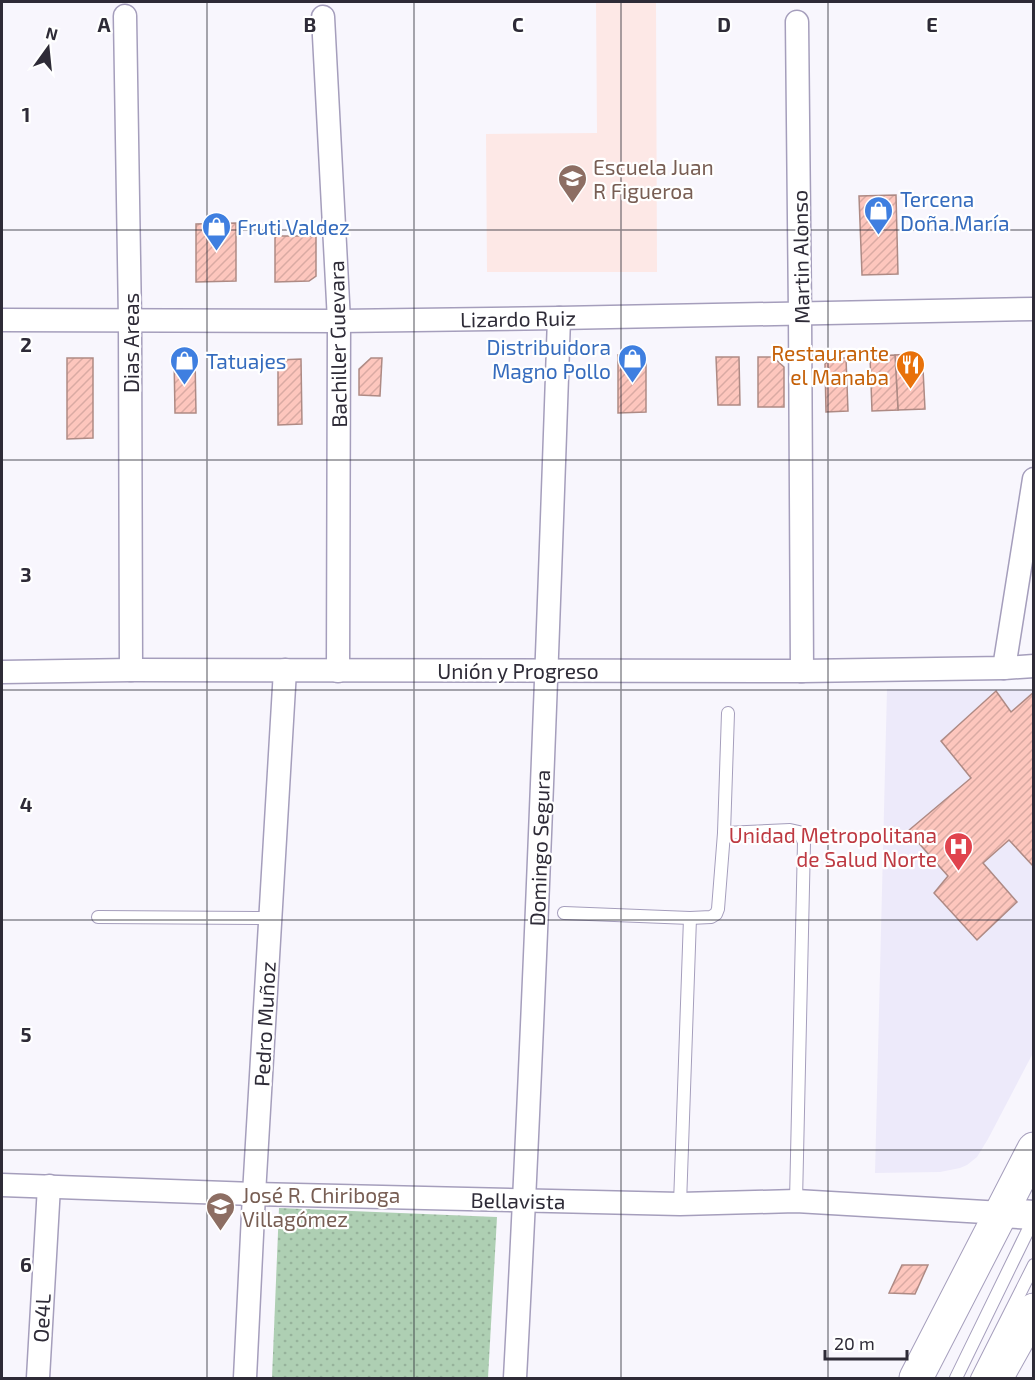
<svg xmlns="http://www.w3.org/2000/svg" width="1035" height="1380" font-family="'Exo 2',sans-serif">
  <style>
    .built { fill: #edeafa }
    .education { fill: #fde8e6 }
    .park { fill: url(#park-dots) }
    .building { fill: url(#building-hatch); stroke: #ae8a84; stroke-width: 1.5 }
    .lines { fill: none; stroke-linecap: round; stroke-linejoin: round }
    .service-casing { stroke: #a59ebc; stroke-width: 14 }
    .minor-casing { stroke: #a59ebc; stroke-width: 25 }
    .tertiary-casing { stroke: #a59ebc; stroke-width: 31 }
    .primary-casing { stroke: #a59ebc; stroke-width: 35 }
    .service { stroke: #fff; stroke-width: 12 }
    .minor { stroke: #fff; stroke-width: 22 }
    .tertiary { stroke: #fff; stroke-width: 28 }
    .primary { stroke: #fff; stroke-width: 33 }
    .grid { fill: none; stroke: #2e2b37; stroke-width: 1.5; stroke-opacity: 0.55 }
    .labels { text-anchor: middle; dominant-baseline: central; stroke-width: 4.5; stroke-linejoin: round; paint-order: stroke }
    .education-label { font-size: 21px; fill: #785e54; stroke: #fff; text-anchor: start }
    .shop-label { font-size: 21px; fill: #366cbe; stroke: #fff; text-anchor: start }
    .street-label { font-size: 21px; fill: #2e2b37; stroke: #fff }
    .food-label { font-size: 21px; fill: #c56008; stroke: #fff; text-anchor: end }
    .health-label { font-size: 21px; fill: #be3a42; stroke: #fff; text-anchor: end }
    .grid-label { font-size: 20px; text-anchor: middle; font-weight: bold; fill: #2e2b37; stroke: #fff; stroke-width: 4.5; stroke-linejoin: round; paint-order: stroke }
  </style>
  <defs>
    <pattern id="park-dots" width="8" height="8" patternUnits="userSpaceOnUse" patternTransform="scale(1.5)"><rect width="8" height="8" fill="#aecfb3"/><path d="M2 2h.1M6 6h.1" fill="none" stroke="#96b29b" stroke-width="1.8" stroke-linecap="round"/></pattern>
    <pattern id="building-hatch" width="6" height="6" patternUnits="userSpaceOnUse" patternTransform="scale(1.5)"><rect width="6" height="6" fill="#fdc6bd"/><path d="M-1 1l2-2M0 6l6-6M5 7l2-2" fill="none" stroke="#d9aaa3"/></pattern>
  </defs>
  <rect width="100%" height="100%" fill="#f8f6fd"/>
  <!-- built -->
  <polygon class="built" points="887,689 1033,690 1033,1053 988,1139 977,1157 967,1165 960,1168 940,1172 875,1173"/>
  <!-- education -->
  <polygon class="education" points="596,2 656,2 657,272 487,272 486,134 597,133"/>
  <!-- park -->
  <polygon class="park" points="279,1208 497,1217 488,1378 272,1378"/>
  <!-- building -->
  <g class="building">
    <polygon points="896,195 898,274 862,275 859,196"/>
    <polygon points="236,223 236,281 196,282 196,224"/>
    <polygon points="275,236 316,236 316,276 309,281 275,282"/>
    <polygon points="910,354 911,369 923,369 925,409 898,410 895,355"/>
    <polygon points="618,355 646,356 646,412 618,413"/>
    <polygon points="895,355 898,410 872,411 870,356"/>
    <polygon points="174,356 195,356 196,413 175,413"/>
    <polygon points="716,357 739,357 740,405 718,405"/>
    <polygon points="758,357 773,357 784,367 784,407 758,407"/>
    <polygon points="67,358 93,358 93,438 67,439"/>
    <polygon points="371,358 382,358 380,396 359,395 359,369"/>
    <polygon points="832,358 846,358 848,411 826,412 825,364"/>
    <polygon points="301,359 302,424 278,425 278,360"/>
    <polygon points="996,691 1011,712 1034,692 1034,867 1009,840 983,863 1017,902 977,940 934,893 948,876 908,831 971,778 941,741"/>
    <polygon points="902,1265 928,1265 915,1294 889,1293"/>
  </g>
  <g class="lines">
    <defs>
      <g id="service">
        <polyline points="724,833 790,830 799,832 804,842 796,1201"/>
        <polyline points="564,913 690,918 711,917 716,914 718,909 724,833 728,713"/>
        <polyline points="98,917 270,918"/>
        <polyline points="680,1204 690,918"/>
        <polyline points="956,1378 1034,1218"/>
        <polyline points="977,1378 1034,1265"/>
      </g>
      <g id="minor">
        <polyline points="125,16 130,320 131,670"/>
        <polyline points="323,17 339,321 338,671"/>
        <polyline points="797,22 800,314 802,671"/>
        <polyline points="2,320 339,321 559,318 1034,309"/>
        <polyline points="1004,668 1034,479"/>
        <polyline points="2,672 131,670 802,671 1004,668 1034,666"/>
        <polyline points="2,1185 254,1194 680,1204 796,1201 1002,1213"/>
        <polyline points="38,1378 49,1186"/>
        <polyline points="245,1378 254,1194 285,670"/>
        <path d="M515 1378C534 1025 547 672 559 318"/>
      </g>
      <polyline id="tertiary" points="1002,1213 1034,1215"/>
      <g id="primary">
        <polyline points="916,1378 1034,1149"/>
        <polyline points="996,1378 1034,1310"/>
      </g>
    </defs>
    <!-- service casing -->
    <use href="#service" class="service-casing"/>
    <!-- minor casing -->
    <use href="#minor" class="minor-casing"/>
    <!-- tertiary casing -->
    <use href="#tertiary" class="tertiary-casing"/>
    <!-- primary casing -->
    <use href="#primary" class="primary-casing"/>
    <!-- service -->
    <use href="#service" class="service"/>
    <!-- minor -->
    <use href="#minor" class="minor"/>
    <!-- tertiary -->
    <use href="#tertiary" class="tertiary"/>
    <!-- primary -->
    <use href="#primary" class="primary"/>
  </g>
  <!-- grid -->
  <path class="grid" d="M207 2V1378M414 2V1378M621 2V1378M828 2V1378M2 230H1034M2 460H1034M2 690H1034M2 920H1034M2 1150H1034"/>
  <!-- icons -->
  <defs>
    <symbol id="school-pin" viewBox="-11 -11 22 30"><path d="M0 17L-7.5 6A9.5 9.5 0 1 1 7.5 6Z" fill="#8d6e63" stroke="#fff"/><path d="M0-5L7-2L0 1L-7-2ZM-4 1L0 2.5L4 1V4Q0 6-4 4Z" fill="#fff"/></symbol>
    <symbol id="shop-pin" viewBox="-11 -11 22 30"><path d="M0 17L-7.5 6A9.5 9.5 0 1 1 7.5 6Z" fill="#3f7fe0" stroke="#fff"/><path d="M-5-2.5h2.3a2.7 3.5 0 0 1 5.4 0H5L5.5 6h-11ZM-1.5-2.5h3a1.5 2.3 0 0 0-3 0Z" fill="#fff"/></symbol>
    <symbol id="restaurant-pin" viewBox="-11 -11 22 30"><path d="M0 17L-7.5 6A9.5 9.5 0 1 1 7.5 6Z" fill="#e8710a" stroke="#fff"/><path d="M-5-6h1v4h1v-4h1v4h1v-4h1v5L-1.5 .5V6h-2V.5L-5-1ZM5-6V6H3V1.5H1.5Q1.5-4 5-6Z" fill="#fff"/></symbol>
    <symbol id="hospital-pin" viewBox="-11 -11 22 30"><path d="M0 17L-7.5 6A9.5 9.5 0 1 1 7.5 6Z" fill="#e0444e" stroke="#fff"/><path d="M-5-5h3v3.5h4V-5h3V5h-3V1.5h-4V5h-3Z" fill="#fff"/></symbol>
  </defs>
  <g fill-rule="evenodd">
    <use href="#school-pin" x="556" y="162" width="33" height="45"/>
    <use href="#shop-pin" x="862" y="194" width="33" height="45"/>
    <use href="#shop-pin" x="200" y="210" width="33" height="45"/>
    <use href="#shop-pin" x="616" y="342" width="33" height="45"/>
    <use href="#shop-pin" x="168" y="344" width="33" height="45"/>
    <use href="#restaurant-pin" x="894" y="348" width="33" height="45"/>
    <use href="#hospital-pin" x="942" y="830" width="33" height="45"/>
    <use href="#school-pin" x="204" y="1190" width="33" height="45"/>
  </g>
  <g class="labels">
    <!-- education labels -->
    <g class="education-label">
      <text x="593" y="166">Escuela Juan<tspan x="593" dy="24">R Figueroa</tspan></text>
      <text x="242" y="1194">José R. Chiriboga<tspan x="242" dy="24">Villagómez</tspan></text>
    </g>
    <!-- shop labels -->
    <g class="shop-label">
      <text x="900" y="198">Tercena<tspan x="900" dy="24">Doña María</tspan></text>
      <text x="237" y="226">Fruti Valdez</text>
      <text x="611" y="346" text-anchor="end">Distribuidora<tspan x="611" dy="24">Magno Pollo</tspan></text>
      <text x="206" y="360">Tatuajes</text>
    </g>
    <!-- street labels -->
    <g class="street-label">
      <text transform="translate(800 257) rotate(-91)">Martin Alonso</text>
      <text transform="translate(518 318) rotate(-1)">Lizardo Ruiz</text>
      <text transform="translate(130 343) rotate(-90)">Dias Areas</text>
      <text transform="translate(337 344) rotate(-91)">Bachiller Guevara</text>
      <text x="518" y="670">Unión y Progreso</text>
      <text transform="translate(539 848) rotate(-88)">Domingo Segura</text>
      <text transform="translate(264 1024) rotate(-87)">Pedro Muñoz</text>
      <text transform="translate(518 1200) rotate(1)">Bellavista</text>
      <text transform="translate(41 1318) rotate(-87)">Oe4L</text>
    </g>
    <!-- food labels -->
    <g class="food-label">
      <text x="889" y="352">Restaurante<tspan x="889" dy="24">el Manaba</tspan></text>
    </g>
    <!-- health labels -->
    <g class="health-label">
      <text x="937" y="834">Unidad Metropolitana<tspan x="937" dy="24">de Salud Norte</tspan></text>
    </g>
  </g>
  <g class="grid-label">
    <text x="104" y="32">A</text>
    <text x="310" y="32">B</text>
    <text x="518" y="32">C</text>
    <text x="724" y="32">D</text>
    <text x="932" y="32">E</text>
    <text x="26" y="122">1</text>
    <text x="26" y="352">2</text>
    <text x="26" y="582">3</text>
    <text x="26" y="812">4</text>
    <text x="26" y="1042">5</text>
    <text x="26" y="1272">6</text>
  </g>
  <!-- border -->
  <rect width="1035" height="1380" fill="none" stroke="#2e2b37" stroke-width="6"/>
  <!-- north arrow -->
  <g transform="translate(48 48) rotate(15)" stroke="#ffffff" stroke-width="4.5" paint-order="stroke">
  <path d="M0-4.5L10 22L0 15L-10 22Z" fill="#2e2b37"/>
  <text y="-9" font-size="16" font-weight="bold" text-anchor="middle" fill="#2e2b37">N</text>
  </g>
  <!-- scale -->
  <path d="M825 1350v9h82v-9" fill="none" stroke="#2e2b37" stroke-width="3"/>
  <text x="834" y="1350" font-size="18" fill="#2e2b37" stroke="#ffffff" stroke-width="4.5" paint-order="stroke">20 m</text>
</svg>
